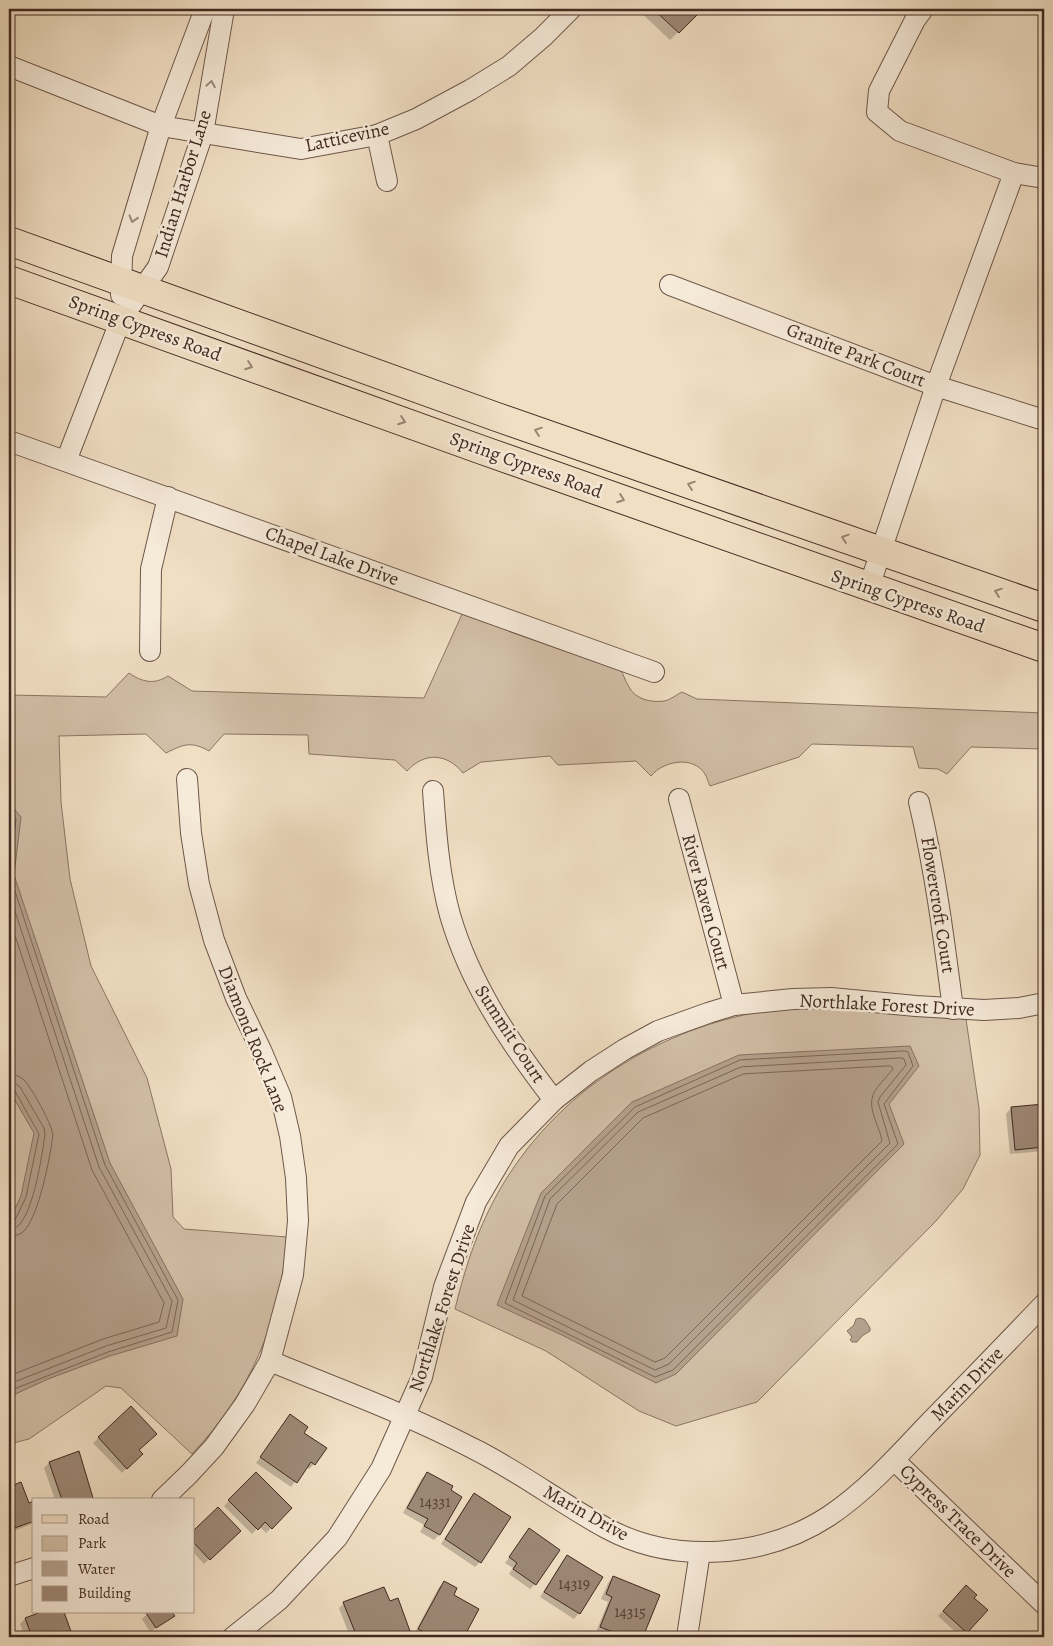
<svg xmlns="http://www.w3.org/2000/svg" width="1053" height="1646" font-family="Alegreya,serif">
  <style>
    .green { fill: #d3c0a8; stroke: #8a7564 }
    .water { fill: #b5a18d; stroke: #877162 }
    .shadow { fill: #0003 }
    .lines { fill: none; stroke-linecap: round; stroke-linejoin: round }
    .shore { stroke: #7b6657; stroke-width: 1 }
    .building { fill: #9d8876; stroke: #412a21 }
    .street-casing { stroke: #6d574a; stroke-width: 22 }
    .primary-casing { stroke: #412a21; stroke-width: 30 }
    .street { stroke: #f6ead9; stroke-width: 20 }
    .primary { stroke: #f1dfc4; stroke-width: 28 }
    .oneway { stroke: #9c8a7d }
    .oneway2 { stroke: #998472 }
    .labels { text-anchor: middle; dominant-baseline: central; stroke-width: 5; stroke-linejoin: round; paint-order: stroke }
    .number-label { font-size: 16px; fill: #584236 }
    .street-label { font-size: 19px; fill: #412a21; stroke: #f6ead9 }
  </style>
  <rect width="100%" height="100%" fill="#f1dfc4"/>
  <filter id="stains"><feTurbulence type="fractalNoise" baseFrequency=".004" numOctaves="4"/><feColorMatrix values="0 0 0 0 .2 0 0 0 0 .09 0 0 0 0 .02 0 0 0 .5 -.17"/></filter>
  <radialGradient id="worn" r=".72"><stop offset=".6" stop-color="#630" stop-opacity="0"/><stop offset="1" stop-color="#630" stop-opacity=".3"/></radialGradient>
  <!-- green -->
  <g class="green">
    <path d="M463 612 620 669C624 675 625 681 629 687 635 699 651 703 664 701 670 700 676 695 682 692L697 699 1044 713V749L971 747 947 774 938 769 919 768 913 747 812 744 799 757 710 786C708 782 707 777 705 774 693 755 663 761 651 776L636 761 558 765 550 756 481 762 463 773C448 754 425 751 407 771L395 760 309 754 308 735 224 734 209 751C191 741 184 744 166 753L146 734 59 736 61 802 70 879 91 966 147 1078 171 1169 173 1217 184 1229 287 1237C280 1322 251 1392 192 1454L121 1388 106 1386 29 1439 9 1444V695L106 697 129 673C142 682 154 685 168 676L192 691 424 698Z"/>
    <path d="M832 1008C877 1010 921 1017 966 1019L979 1108 980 1155 963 1189 936 1221 757 1402 676 1426 639 1411 546 1351 455 1309C463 1276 473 1243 488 1212 539 1106 640 1036 753 1013 779 1008 806 1009 832 1008Z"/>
  </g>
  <!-- water -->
  <g class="water">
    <polygon points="9,803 21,817 14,875 110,1163 183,1299 177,1336 110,1356 48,1379 9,1397 9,1222 21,1196 34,1133 9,1090"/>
    <polygon points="910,1046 919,1066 889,1104 904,1144 676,1374 656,1383 562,1335 497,1305 541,1193 632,1102 739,1055"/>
    <polygon points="860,1318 865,1320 870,1328 870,1331 862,1336 857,1342 852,1342 850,1340 852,1337 847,1331 854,1325 856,1319"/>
  </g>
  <!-- shadow -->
  <g class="shadow">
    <polygon points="637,9 701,9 670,40"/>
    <polygon points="1044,1105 1044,1159 1043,1151 1010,1154 1006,1114 1011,1108"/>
    <polygon points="131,1408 138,1450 141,1454 122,1473 93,1443"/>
    <polygon points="290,1416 302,1433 314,1464 309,1469 306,1467 291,1487 256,1463"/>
    <polygon points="49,1463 92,1498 90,1500 55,1500 44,1468"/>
    <polygon points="256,1473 291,1508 266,1533 259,1526 252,1534 224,1506"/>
    <polygon points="428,1473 449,1491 460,1497 439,1535 434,1540 420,1532 424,1525 403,1513 422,1478"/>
    <polygon points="20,1484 28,1505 34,1503 34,1523 9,1533 9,1488"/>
    <polygon points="474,1495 480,1562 475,1567 441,1544 469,1500"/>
    <polygon points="218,1509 239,1531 204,1564 194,1553 194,1532"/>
    <polygon points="529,1530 535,1584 530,1589 509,1574 513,1568 505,1563"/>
    <polygon points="567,1556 601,1578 579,1613 574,1619 540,1597 562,1562"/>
    <polygon points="613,1577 658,1596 642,1637 609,1637 596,1632 608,1602 601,1599 608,1583"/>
    <polygon points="445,1582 452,1595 478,1609 462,1637 419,1637 414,1634 439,1587"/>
    <polygon points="966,1587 972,1598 986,1610 961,1637 938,1616"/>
    <polygon points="344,1603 389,1603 410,1633 406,1637 350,1637 339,1608"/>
    <polygon points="45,1612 62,1612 72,1637 25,1637 20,1624 25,1619"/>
    <polygon points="147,1614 173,1616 150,1632 142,1619"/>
  </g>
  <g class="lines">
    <!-- shore -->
    <g class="shore">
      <polyline points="9,810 16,819 10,876 105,1165 178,1300 172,1332 108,1352 9,1391"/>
      <polyline points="9,893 99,1167 172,1301 166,1328 106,1346 9,1384"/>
      <polyline points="9,917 92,1170 164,1303 159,1322 103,1339 9,1376"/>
      <polygon points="905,1051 908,1052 913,1066 884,1104 898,1144 673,1370 655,1377 505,1303 545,1196 635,1107 740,1060"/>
      <polygon points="901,1058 904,1059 906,1065 880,1097 878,1102 890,1143 669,1364 655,1370 513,1300 550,1199 638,1112 741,1067"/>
      <path d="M890 1066 892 1067 893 1069C876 1090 865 1094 876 1122 878 1128 881 1134 882 1141L665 1358 655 1362 522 1296 557 1204 643 1118 743 1074Z"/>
      <path d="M9 1074C14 1074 19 1076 23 1079 31 1086 52 1125 53 1135 50 1157 39 1217 23 1232 19 1235 14 1236 9 1237"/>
      <path d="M9 1082 15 1083 20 1087 44 1128 45 1134C42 1156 34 1209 19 1225 16 1228 13 1229 9 1229"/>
      <polyline points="9,1088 15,1091 39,1134 26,1197 15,1220 9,1223"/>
    </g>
  </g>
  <!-- building -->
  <g class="building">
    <polygon points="653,9 703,9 679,33"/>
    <polygon points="1044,1104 1044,1147 1015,1150 1011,1107"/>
    <polygon points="131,1406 157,1434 139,1450 143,1454 127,1469 98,1437"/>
    <polygon points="290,1414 308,1427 304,1433 327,1448 315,1465 311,1462 297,1483 260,1457"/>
    <polygon points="79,1451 93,1498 88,1500 62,1500 49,1462"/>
    <polygon points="256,1472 292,1508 272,1529 265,1522 258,1530 228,1500"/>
    <polygon points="427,1472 453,1486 451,1490 462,1497 440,1535 424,1526 428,1519 407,1508"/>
    <polygon points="21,1482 29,1503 34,1501 34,1521 9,1530 9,1487"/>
    <polygon points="474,1493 511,1517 481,1563 445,1539"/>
    <polygon points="218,1507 241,1531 210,1560 194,1543 194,1530"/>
    <polygon points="529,1528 560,1550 536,1585 513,1569 517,1563 509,1557"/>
    <polygon points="567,1555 603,1577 580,1614 544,1592"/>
    <polygon points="613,1576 660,1595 643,1637 626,1637 600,1627 612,1597 606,1594"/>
    <polygon points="444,1581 457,1588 454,1595 479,1609 464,1637 433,1637 418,1629"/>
    <polygon points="966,1585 977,1595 974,1598 988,1610 967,1633 943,1611"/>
    <polygon points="384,1587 390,1601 398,1598 411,1634 401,1637 357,1637 343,1602"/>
    <polygon points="41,1612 64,1612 73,1637 32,1637 25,1618"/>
    <polygon points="147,1612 172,1612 175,1616 156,1628 146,1613"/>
    <polygon points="319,1632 326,1637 316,1637"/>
    <polygon points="497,1632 503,1637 492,1637"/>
  </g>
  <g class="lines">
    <defs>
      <g id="street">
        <polyline points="923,9 915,20 879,91 877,112 900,131 1014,173 1044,178"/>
        <polyline points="9,66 161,126 301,149 377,135 416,119 470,90 509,66 543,37 571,9"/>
        <polyline points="377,135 387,181"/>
        <polyline points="670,285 936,386 1044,420"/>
        <polyline points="121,295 122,256 161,126 205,9"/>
        <polyline points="9,441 654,672"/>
        <polyline points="66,461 121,319 158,267 203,133 224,9"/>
        <polyline points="869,587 936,386 1014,173"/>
        <polyline points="150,651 151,569 168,497"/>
        <path d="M433 791C436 832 439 875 450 915 470 984 510 1043 554 1100"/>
        <polyline points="679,799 734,1005"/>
        <path d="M919 802C935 870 944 939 953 1009"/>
        <path d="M270 1361C338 1389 407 1414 472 1448 519 1471 560 1503 606 1528 674 1565 765 1558 829 1516 866 1491 896 1458 926 1426 966 1385 1005 1345 1044 1304"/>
        <polyline points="894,1460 1044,1604"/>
        <polyline points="162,1500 189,1474 214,1447 245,1404 270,1361 293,1275 298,1221 296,1178 290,1136 281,1097 261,1050 236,998 214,940 199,884 191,833 187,779"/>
        <polyline points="9,1576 34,1568"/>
        <polyline points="233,1637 279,1600 337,1538 381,1469 422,1377 444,1287 476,1202 509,1146 554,1100 591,1071 625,1049 658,1031 708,1013 734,1005 793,999 831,998 916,1006 984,1010 1019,1008 1044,1003"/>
        <polyline points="687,1637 700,1552"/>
      </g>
      <g id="primary">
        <polyline points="9,241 494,416 1044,608"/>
        <polyline points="9,280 482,450 1044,648"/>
      </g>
    </defs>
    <!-- street casing -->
    <use href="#street" class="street-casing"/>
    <!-- primary casing -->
    <use href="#primary" class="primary-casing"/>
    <!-- street -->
    <use href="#street" class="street"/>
    <!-- primary -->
    <use href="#primary" class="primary"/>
  </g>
  <!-- one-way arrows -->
  <defs><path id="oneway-chevron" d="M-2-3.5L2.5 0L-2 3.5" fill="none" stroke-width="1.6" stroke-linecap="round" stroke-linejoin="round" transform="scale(1.25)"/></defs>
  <g class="oneway">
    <use href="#oneway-chevron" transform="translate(211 84) rotate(-80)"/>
    <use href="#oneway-chevron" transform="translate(133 219) rotate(107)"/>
  </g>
  <g class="oneway2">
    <use href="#oneway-chevron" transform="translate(249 366) rotate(20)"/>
    <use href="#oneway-chevron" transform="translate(402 421) rotate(20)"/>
    <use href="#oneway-chevron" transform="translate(538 431) rotate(-161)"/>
    <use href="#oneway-chevron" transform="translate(691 485) rotate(-161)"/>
    <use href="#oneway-chevron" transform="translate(621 499) rotate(20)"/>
    <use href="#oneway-chevron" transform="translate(845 538) rotate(-161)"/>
    <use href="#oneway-chevron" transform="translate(998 592) rotate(-161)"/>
  </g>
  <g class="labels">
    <!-- number labels -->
    <g class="number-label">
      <text x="435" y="1502">14331</text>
      <text x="574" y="1584">14319</text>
      <text x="630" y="1612">14315</text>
    </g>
    <!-- street labels -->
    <g class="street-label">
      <text transform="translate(347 137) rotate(-12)">Latticevine</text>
      <text transform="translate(183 184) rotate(-73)">Indian Harbor Lane</text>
      <text transform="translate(145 328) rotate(20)">Spring Cypress Road</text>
      <text transform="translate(856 355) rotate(21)">Granite Park Court</text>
      <text transform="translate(526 465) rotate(20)">Spring Cypress Road</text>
      <text transform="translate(332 556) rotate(20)">Chapel Lake Drive</text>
      <text transform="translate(908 601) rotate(19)">Spring Cypress Road</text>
      <text transform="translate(706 902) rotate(75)">River Raven Court</text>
      <text transform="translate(938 905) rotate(81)">Flowercroft Court</text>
      <text transform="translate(887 1005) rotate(3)">Northlake Forest Drive</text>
      <text transform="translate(510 1034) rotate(57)">Summit Court</text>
      <text transform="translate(253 1039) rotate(68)">Diamond Rock Lane</text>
      <text transform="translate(442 1308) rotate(-72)">Northlake Forest Drive</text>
      <text transform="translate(967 1384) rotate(-46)">Marin Drive</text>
      <text transform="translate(586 1513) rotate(29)">Marin Drive</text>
      <text transform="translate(958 1521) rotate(44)">Cypress Trace Drive</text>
    </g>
  </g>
  <!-- margin -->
  <rect width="1053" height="1646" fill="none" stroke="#f1dfc4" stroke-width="30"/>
  <rect x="10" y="10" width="1033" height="1626" fill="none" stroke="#412a21" stroke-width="2.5"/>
  <rect x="15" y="15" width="1023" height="1616" fill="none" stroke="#412a21"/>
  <!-- legend -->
  <rect x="32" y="1498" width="162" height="115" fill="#f6ead9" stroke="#ae9d8f"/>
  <rect x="42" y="1515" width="25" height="8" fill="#f1dfc4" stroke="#ae9d8f"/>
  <text x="78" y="1524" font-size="15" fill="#412a21">Road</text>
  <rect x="42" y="1536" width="25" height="15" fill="#d3c0a8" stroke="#ae9d8f"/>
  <text x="78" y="1548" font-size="15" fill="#412a21">Park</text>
  <rect x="42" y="1561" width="25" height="15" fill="#b5a18d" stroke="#ae9d8f"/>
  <text x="78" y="1574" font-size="15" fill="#412a21">Water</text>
  <rect x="42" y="1586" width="25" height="15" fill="#9d8876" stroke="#ae9d8f"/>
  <text x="78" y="1598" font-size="15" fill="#412a21">Building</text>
  <rect width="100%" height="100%" filter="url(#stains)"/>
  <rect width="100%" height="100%" fill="url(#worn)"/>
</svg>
